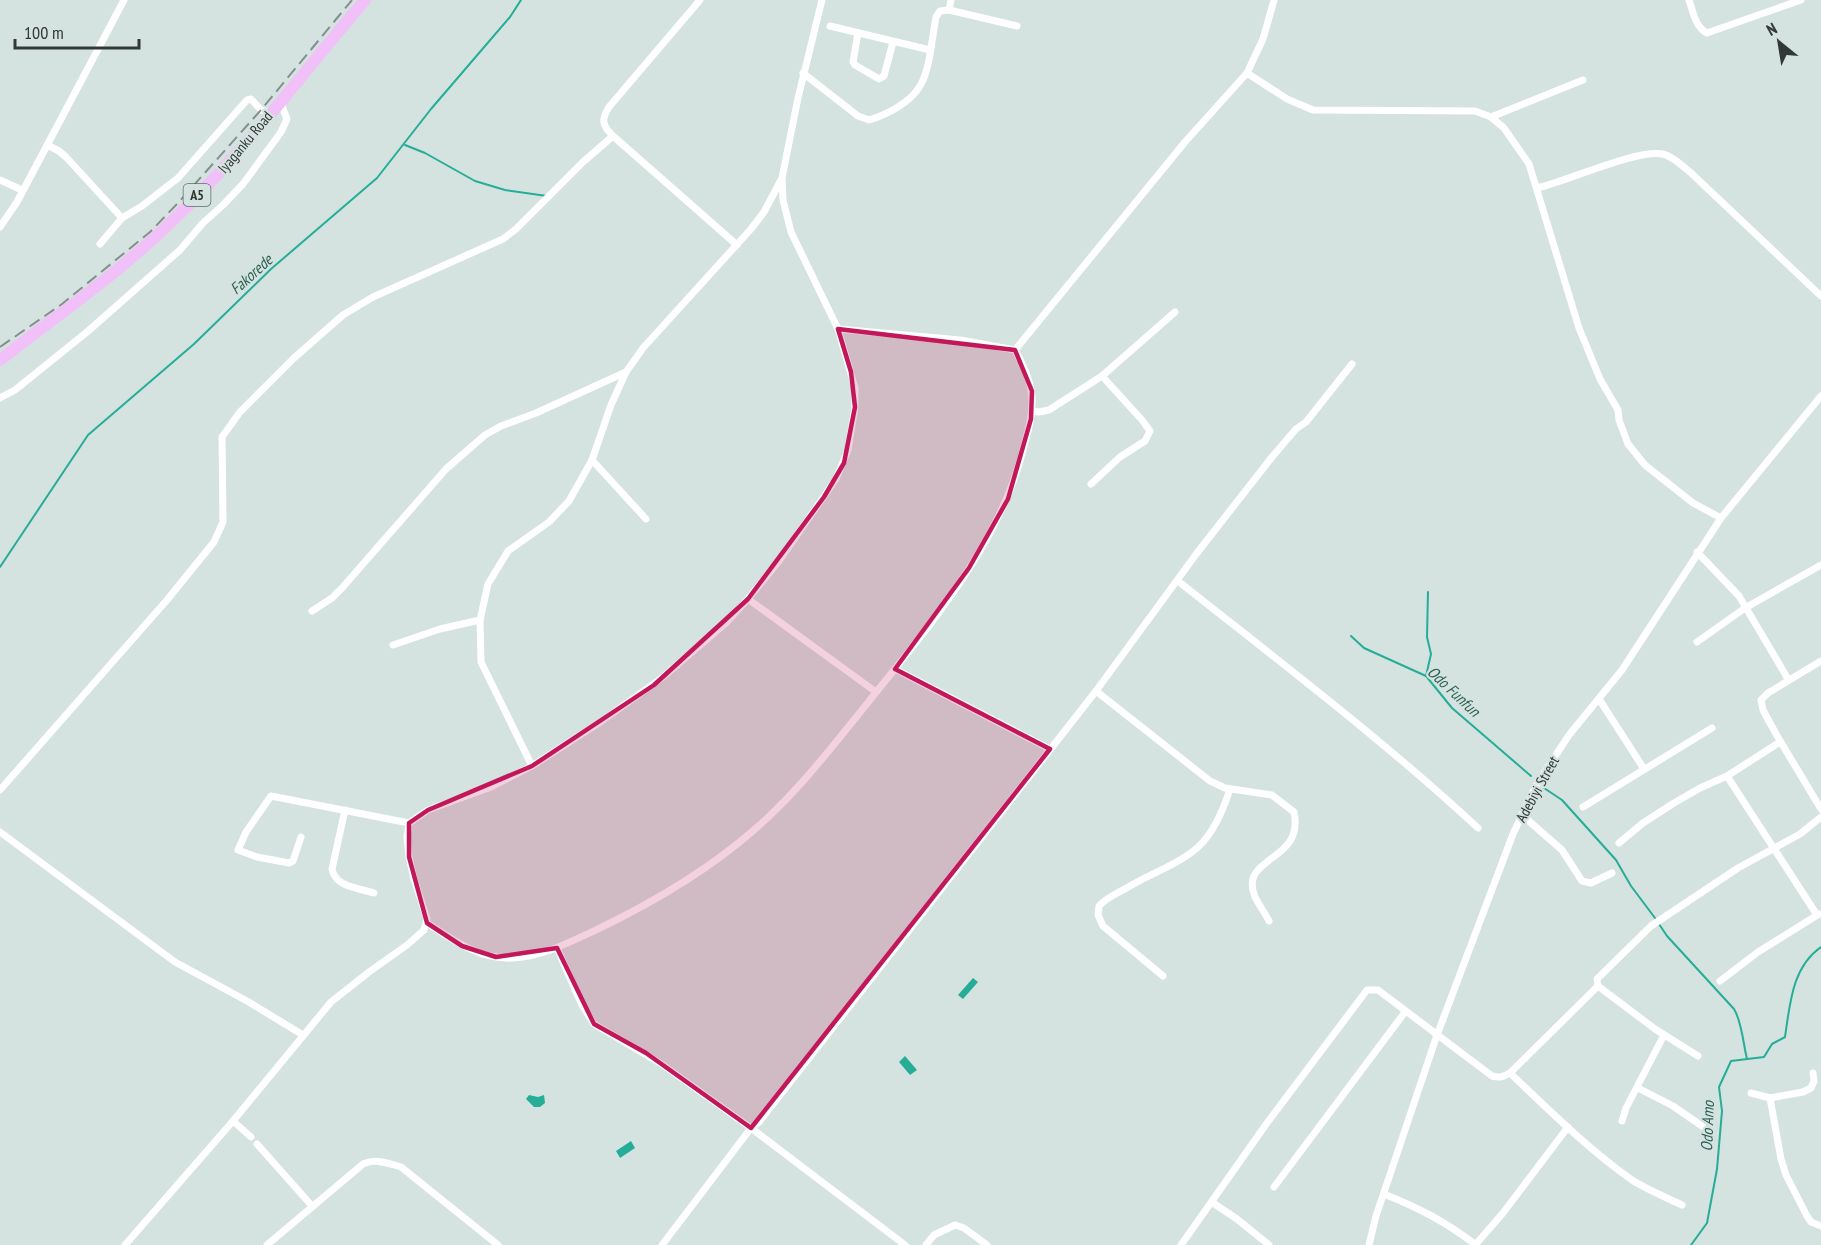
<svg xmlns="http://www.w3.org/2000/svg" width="1821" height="1245" font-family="'PT Sans Narrow',sans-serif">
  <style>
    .water { fill: #25ad97 }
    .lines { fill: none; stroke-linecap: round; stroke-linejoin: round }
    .stream { stroke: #25ad97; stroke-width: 2 }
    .street { stroke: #fff; stroke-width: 7 }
    .highway { stroke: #f1c0f8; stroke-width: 12 }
    .rail { stroke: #85908d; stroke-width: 2; stroke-dasharray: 12 6; stroke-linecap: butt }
    .marked { fill: #c2185b; fill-opacity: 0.2; stroke: #c2185b; stroke-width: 4.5; stroke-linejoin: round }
    .labels { text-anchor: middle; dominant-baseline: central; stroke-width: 4.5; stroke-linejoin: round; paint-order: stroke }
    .shield { fill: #d4e3df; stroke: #636b69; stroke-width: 1.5 }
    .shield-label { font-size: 14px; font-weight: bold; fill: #323836 }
    .street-label { font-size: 15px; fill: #323836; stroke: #d4e3df }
    .water-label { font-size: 16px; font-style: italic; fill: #2c6055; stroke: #d4e3df }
  </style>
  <rect width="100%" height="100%" fill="#d4e3df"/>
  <!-- water -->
  <g class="water">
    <polygon points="973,978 978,982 963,999 958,995"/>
    <polygon points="905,1056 917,1070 910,1075 899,1062"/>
    <polygon points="529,1095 538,1097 544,1095 545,1103 540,1107 534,1107 526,1099"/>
    <polygon points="631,1141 635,1148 620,1158 616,1151"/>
  </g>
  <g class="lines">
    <!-- stream -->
    <g class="stream">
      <polyline points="405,145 425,153 475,181 505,190 547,196"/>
      <polyline points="0,567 88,435 194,344 271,269 377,178 431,109 510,17 521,0"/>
      <polyline points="1351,636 1364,648 1426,676 1452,708 1531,776"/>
      <polyline points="1426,676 1431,654 1427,637 1428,592"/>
      <polyline points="1544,788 1562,800 1616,860 1631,886 1655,918"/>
      <path d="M1659 924 1667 936 1734 1009C1742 1022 1743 1043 1747 1059"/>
      <path d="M1691 1245 1707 1223 1717 1169 1722 1111 1719 1087 1731 1061 1764 1057 1772 1044 1785 1037C1790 1004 1792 967 1821 947"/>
    </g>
    <!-- street -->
    <g class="street">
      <path d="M700 0 609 107C601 120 602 125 613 136L737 245"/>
      <path d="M1689 0C1693 11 1695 27 1707 33L1801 0"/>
      <polyline points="949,10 951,0"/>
      <polyline points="830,26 930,50"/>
      <polyline points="858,33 853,62 855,65 879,79 884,76 893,42"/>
      <path d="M803 73 858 116 869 120C886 115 910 103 920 86 930 70 932 37 936 17L940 11 949 10 1017 26"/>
      <polyline points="1247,73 1287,99 1313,110 1475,111 1491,117 1504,128 1529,164 1579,328 1600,379 1618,410 1619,420 1628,444 1645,465 1693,503 1721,518"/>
      <polyline points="1491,117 1583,80"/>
      <polyline points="47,145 59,151 66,157 122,218"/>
      <polyline points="0,180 22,190"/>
      <path d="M1537 188C1568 181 1636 149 1663 154 1674 157 1681 165 1690 172L1821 296"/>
      <polyline points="0,227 17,202 124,0"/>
      <polyline points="100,244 122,218 142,206 178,178 247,100 251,99 261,110 270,113"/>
      <polyline points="1015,350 1185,142 1247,73 1263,39 1274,0"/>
      <polyline points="0,398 15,390 87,332 180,250 203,223 223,205 243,184 281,132 287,119 280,101"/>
      <polyline points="1032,411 1039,412 1049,410 1102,376 1175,312"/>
      <polyline points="592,460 646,519"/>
      <polyline points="1091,484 1120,457 1145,441 1150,431 1142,420 1102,376"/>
      <polyline points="1697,552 1739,596 1788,679"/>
      <path d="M1178 581C1280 662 1383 740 1478 828"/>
      <polyline points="748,599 876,692"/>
      <polyline points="312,611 332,598 342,588 446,469 485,435 501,426 536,413 626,372"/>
      <polyline points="1697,642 1745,608 1821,565"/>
      <polyline points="393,645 440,629 480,620"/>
      <polyline points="1821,661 1768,693 1761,700 1763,710 1776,734 1821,809"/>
      <polyline points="895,669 1050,749"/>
      <path d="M1096 691 1210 781 1225 788 1272 795 1294 812C1305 863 1238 855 1255 897 1259 905 1265 913 1269 921"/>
      <polyline points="1599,699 1644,769"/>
      <polyline points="532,766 481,662 480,620 488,584 508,551 549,522 569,501 592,460 611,405 626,372 643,348 751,229 764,212 781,180"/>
      <polyline points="1727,776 1817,915"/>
      <polyline points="0,790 167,600 214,542 223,522 222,437 240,412 294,358 343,315 373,297 503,239 516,229 583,162 613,136"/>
      <polyline points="1583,807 1712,728"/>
      <path d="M345 810 332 869C335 887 358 888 374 893"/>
      <polyline points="1522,815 1562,850 1582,881 1591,883 1612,873"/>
      <polyline points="0,832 175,962 247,1001 303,1035"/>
      <polyline points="301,837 293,861 289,863 257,857 238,850 246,832 271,796 409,823"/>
      <polyline points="1619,843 1643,823 1674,803 1700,788 1727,776 1780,742"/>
      <path d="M427 923C453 940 480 960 513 958 544 956 570 942 598 929 654 902 707 871 754 830 799 791 836 742 874 695 933 621 999 544 1023 450 1027 435 1032 420 1032 404 1033 385 1024 367 1015 350L960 340 838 329"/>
      <polyline points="557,948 582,1005 594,1024 660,1063 751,1128 905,1245"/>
      <path d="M1163 976 1103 926 1098 915 1099 906C1107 897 1120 892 1130 886 1150 874 1174 866 1192 852 1212 838 1223 811 1230 789"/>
      <polyline points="1720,981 1758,952 1819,914"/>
      <polyline points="1598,986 1655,1029 1698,1056"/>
      <path d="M1510 1073C1549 1110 1588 1149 1632 1180 1648 1190 1665 1197 1682 1205"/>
      <polyline points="1638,1088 1673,1106 1702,1126"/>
      <polyline points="1751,1093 1770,1098 1803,1092 1811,1088 1814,1081 1813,1073"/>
      <polyline points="1770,1098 1781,1159 1786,1175 1807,1216 1811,1222 1821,1226"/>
      <polyline points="233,1121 251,1137"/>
      <polyline points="1622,1121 1626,1108 1664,1035"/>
      <polyline points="257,1144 312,1206"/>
      <polyline points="1274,1187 1405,1012"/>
      <path d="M1384 1194C1419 1208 1446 1222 1476 1245"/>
      <polyline points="1213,1203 1237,1219 1269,1245"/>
      <polyline points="1476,1244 1503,1213 1568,1127"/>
      <polyline points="125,1245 233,1121 331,1002 369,972 407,945 424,930 427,919 414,879 409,857 407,837 409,823 428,810 491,787 532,766 602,721 663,677 727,622 748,599 779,561 836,479 848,450 855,407 855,388 838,329 791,232 783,200 782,178 798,98 822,0"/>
      <path d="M267 1245 363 1164C376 1158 387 1163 401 1167L498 1245"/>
      <polyline points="662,1245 751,1128 759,1122 1096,691 1197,553 1272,457 1296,429 1306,422 1352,364"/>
      <polyline points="926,1245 934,1235 955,1225 964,1228 987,1245"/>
      <path d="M1181 1245 1267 1123 1367 990H1378L1492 1076C1500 1078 1503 1077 1510 1073L1598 986 1597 979 1651 926 1738 868 1800 834 1821 817"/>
      <polyline points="1369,1245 1376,1216 1437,1035 1513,834 1535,787 1569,735 1622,670 1721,518 1821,396"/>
    </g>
    <!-- highway -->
    <path class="highway" d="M0 360C57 315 118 274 170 223 242 155 301 75 365 0"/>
    <!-- rail -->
    <polyline class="rail" points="0,347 62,304 150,232 177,204 261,110 352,0"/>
  </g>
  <!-- marked area -->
  <path class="marked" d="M838 329 1015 350 1032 391 1031 419 1008 499 969 568 895 669 1050 749 751 1128 646 1053 594 1024 557 948 496 957 462 946 427 923 409 857V823L428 810 532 766 654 685 748 599 824 497 844 463 855 407 851 372Z"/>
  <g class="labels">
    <!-- shield labels -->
    <rect class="shield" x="183.5" y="184" width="27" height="22" rx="4.5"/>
    <g class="shield-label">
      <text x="197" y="195">A5</text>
    </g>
    <!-- street labels -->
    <g class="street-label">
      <text transform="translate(245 142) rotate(-50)">Iyaganku Road</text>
      <text transform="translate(1537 789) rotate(-61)">Adebiyi Street</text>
    </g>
    <!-- water labels -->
    <g class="water-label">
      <text transform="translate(251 274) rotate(-42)">Fakorede</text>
      <text transform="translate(1454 691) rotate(43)">Odo Funfun</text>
      <text transform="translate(1707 1126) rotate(-88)">Odo Amo</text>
    </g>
  </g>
  <!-- north arrow -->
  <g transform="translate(1779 42) rotate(330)" stroke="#d4e3df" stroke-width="4.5" paint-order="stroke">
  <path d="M0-4.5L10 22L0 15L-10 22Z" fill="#323836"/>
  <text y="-9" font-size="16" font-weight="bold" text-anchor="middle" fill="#323836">N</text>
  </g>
  <!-- scale -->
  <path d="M15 39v9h124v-9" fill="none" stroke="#323836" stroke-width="3"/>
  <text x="24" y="39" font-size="18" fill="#323836" stroke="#d4e3df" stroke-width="4.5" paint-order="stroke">100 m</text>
</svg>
